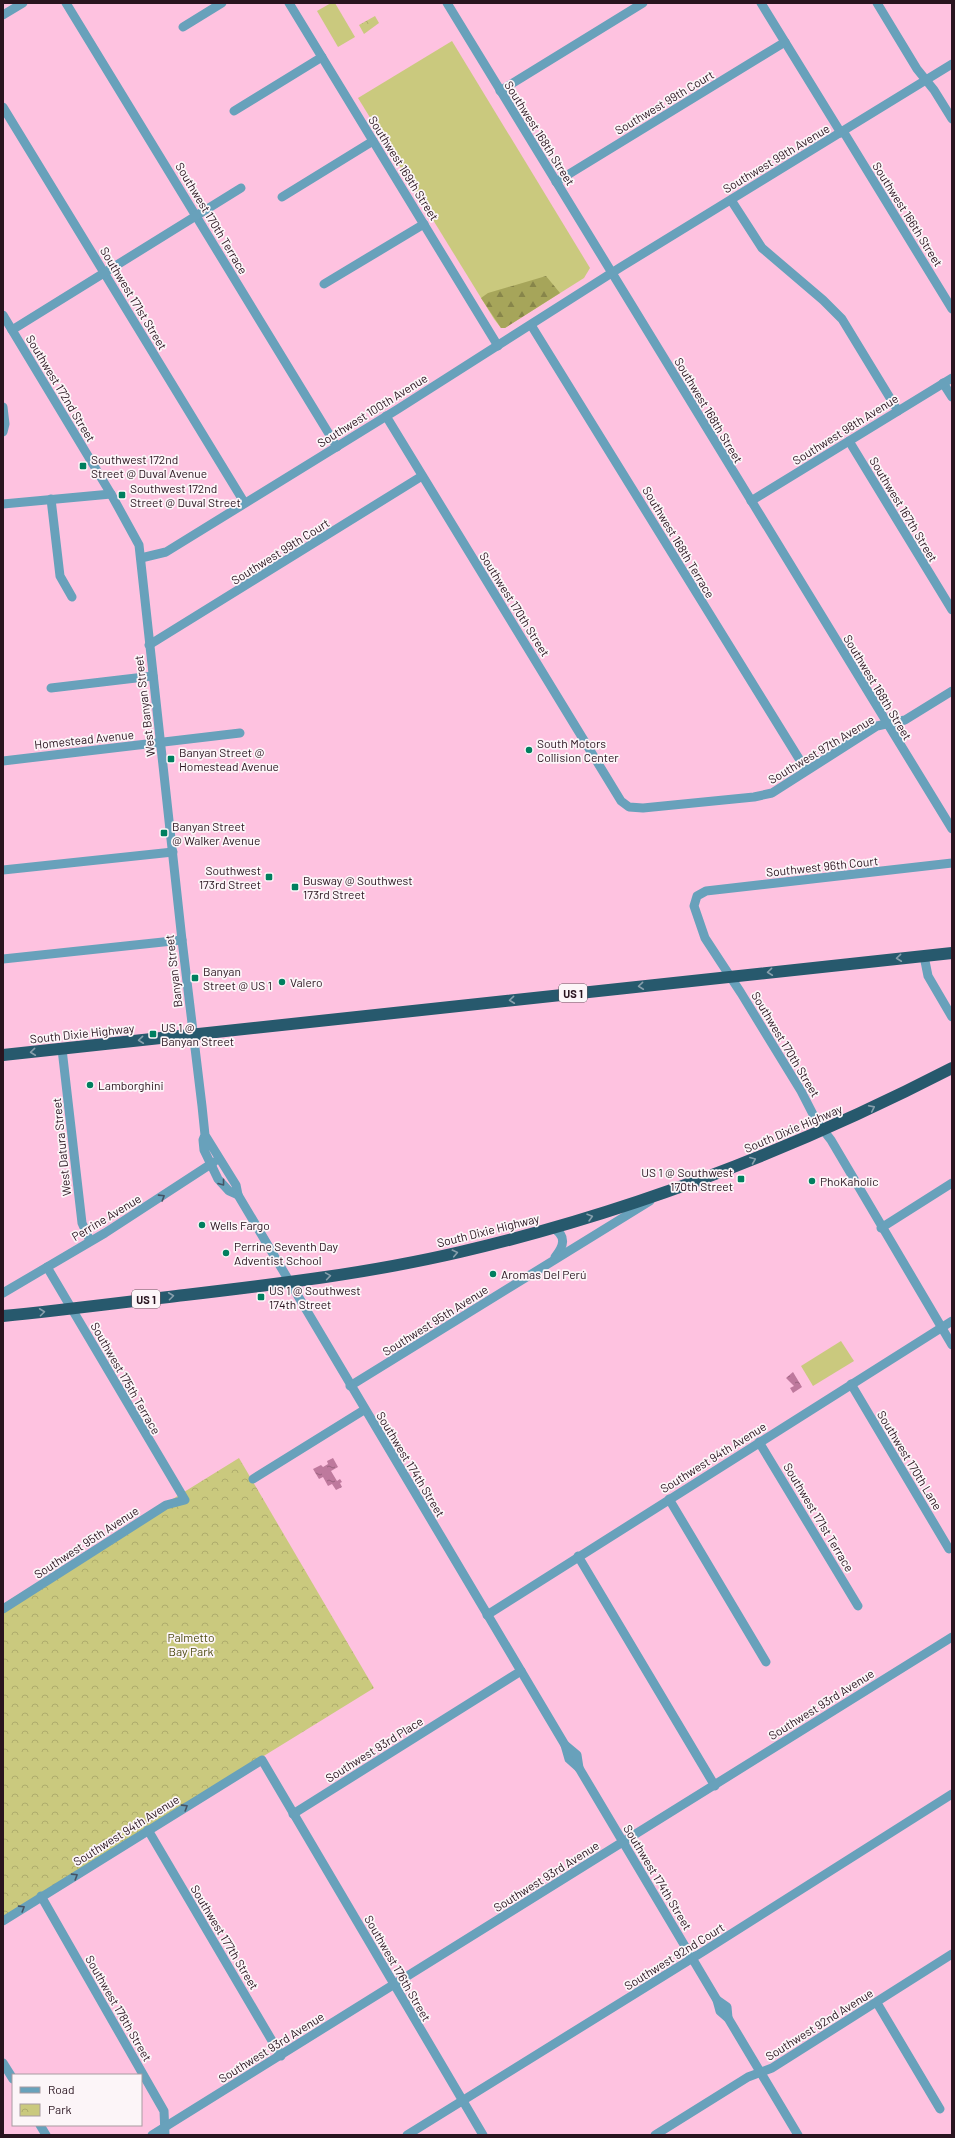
<svg xmlns="http://www.w3.org/2000/svg" width="955" height="2138" font-family="Barlow,sans-serif">
  <style>
    .grass { fill: #cac97e }
    .forest { fill: url(#forest-firs) }
    .park { fill: url(#park-crowns) }
    .water { fill: url(#water-ripples) }
    .lines { fill: none; stroke-linecap: round; stroke-linejoin: round }
    .minor { stroke: #68a1bb; stroke-width: 9 }
    .highway { stroke: #27596d; stroke-width: 12 }
    .oneway { stroke: #879fac }
    .oneway2 { stroke: #455365 }
    .poi-dot { fill: #007f5f; stroke: #fcf5f8; stroke-width: 1.5 }
    .labels { text-anchor: middle; dominant-baseline: central; stroke-width: 3.5; stroke-linejoin: round; paint-order: stroke }
    .shield { fill: #fcf5f8; stroke: #685860; stroke-width: 1 }
    .shield-label { font-size: 11px; font-weight: bold; fill: #29141f }
    .street-label { font-size: 12px; fill: #29141f; stroke: #fcf5f8 }
    .poi-label { font-size: 12px; fill: #29141f; stroke: #fcf5f8; text-anchor: start }
    .park-label { font-size: 12px; fill: #4e4c12; stroke: #fcf5f8 }
  </style>
  <defs>
    <pattern id="forest-firs" width="22" height="20" patternUnits="userSpaceOnUse"><rect width="22" height="20" fill="#a6a55a"/><path d="M5 1l3.5 6h-7zM16 11l3.5 6h-7z" fill="#87854a"/></pattern>
    <pattern id="park-crowns" width="20" height="18" patternUnits="userSpaceOnUse"><rect width="20" height="18" fill="#cac97e"/><path d="M2 6a3 3 0 1 1 6 0M12 15a3 3 0 1 1 6 0" fill="none" stroke="#aeac6c"/></pattern>
    <pattern id="water-ripples" width="26" height="14" patternUnits="userSpaceOnUse"><rect width="26" height="14" fill="#be799d"/><path d="M2 4q2-2 4 0t4 0M15 11q2-2 4 0t4 0" fill="none" stroke="#9a627f"/></pattern>
  </defs>
  <rect width="100%" height="100%" fill="#fec2e0"/>
  <!-- grass -->
  <g class="grass">
    <polygon points="331,3 335,3 355,37 338,47 317,11"/>
    <polygon points="452,41 590,268 584,278 505,328 501,328 494,319 358,98"/>
    <polygon points="841,1341 854,1361 813,1386 801,1366"/>
  </g>
  <!-- forest -->
  <polygon class="forest" points="546,276 560,293 505,328 501,328 481,298 488,293"/>
  <!-- park -->
  <g class="park">
    <polygon points="375,16 379,23 364,34 359,25"/>
    <polygon points="239,1458 374,1688 3,1917 3,1604"/>
  </g>
  <!-- water -->
  <g class="water">
    <polygon points="793,1372 802,1387 793,1393 790,1388 794,1386 786,1378"/>
    <polygon points="333,1458 338,1467 331,1471 337,1481 340,1479 342,1482 340,1483 342,1487 336,1490 332,1484 328,1486 323,1477 319,1479 313,1469 321,1465 323,1467 328,1464 327,1461"/>
  </g>
  <g class="lines">
    <!-- minor -->
    <g class="minor">
      <polyline points="66,3 337,447"/>
      <polyline points="289,3 498,346"/>
      <polyline points="447,3 952,829"/>
      <polyline points="761,3 841,133"/>
      <polyline points="877,3 917,69 934,90 952,119"/>
      <polyline points="3,15 23,3"/>
      <polyline points="183,27 222,3"/>
      <polyline points="500,91 643,3"/>
      <polyline points="3,107 244,502"/>
      <polyline points="234,111 322,57"/>
      <polyline points="843,131 952,309"/>
      <polyline points="556,182 785,42"/>
      <polyline points="282,197 373,141"/>
      <polyline points="731,200 762,248 823,300 842,319 898,411"/>
      <polyline points="324,284 424,224"/>
      <polyline points="3,315 111,494 139,545 182,940 202,1106 205,1135 203,1140 204,1150 218,1179 229,1191 238,1195 236,1185 205,1135"/>
      <polyline points="531,325 806,770"/>
      <polyline points="12,330 241,188"/>
      <polyline points="943,383 952,397"/>
      <polyline points="3,407 5,424 3,432"/>
      <polyline points="386,416 621,801 629,807 643,808 754,797 772,793 877,726 905,720 952,691"/>
      <polyline points="849,441 952,610"/>
      <polyline points="51,499 60,576 72,597"/>
      <polyline points="751,501 952,378"/>
      <polyline points="3,504 111,494"/>
      <polyline points="141,558 166,552 398,409 621,267 952,64"/>
      <polyline points="149,645 422,476"/>
      <polyline points="51,688 153,676"/>
      <polyline points="3,761 240,733"/>
      <polyline points="952,863 706,891 697,896 694,906 705,938 741,993 801,1091 817,1122 831,1140 952,1345"/>
      <polyline points="3,870 173,852"/>
      <polyline points="924,956 928,976 952,1017"/>
      <polyline points="3,959 182,940"/>
      <polyline points="62,1049 82,1223 90,1241"/>
      <polyline points="238,1195 565,1745 569,1759 579,1768 717,2000 720,2011 728,2018 798,2135"/>
      <path d="M553 1228C567 1236 564 1246 555 1257"/>
      <polyline points="881,1228 952,1183"/>
      <polyline points="3,1293 105,1233 214,1162"/>
      <polyline points="851,1384 949,1549"/>
      <polyline points="350,1386 650,1201"/>
      <polyline points="759,1442 858,1606"/>
      <polyline points="253,1479 364,1410"/>
      <polyline points="669,1499 766,1662"/>
      <polyline points="578,1556 715,1786"/>
      <polyline points="3,1609 166,1505 185,1500 47,1267"/>
      <polyline points="487,1615 952,1321"/>
      <polyline points="565,1745 577,1755 579,1768"/>
      <polyline points="293,1814 521,1671"/>
      <polyline points="148,1830 281,2056"/>
      <polyline points="41,1896 164,2111 165,2135"/>
      <polyline points="3,1921 262,1760 483,2135"/>
      <polyline points="717,2000 727,2007 728,2018"/>
      <polyline points="877,2003 940,2109"/>
      <polyline points="3,2063 13,2079"/>
      <polyline points="40,2125 46,2135"/>
      <polyline points="152,2135 952,1637"/>
      <polyline points="407,2135 704,1951 952,1794"/>
      <polyline points="655,2135 748,2077 772,2068 952,1954"/>
    </g>
    <!-- highway -->
    <g class="highway">
      <polyline points="3,1055 952,953"/>
      <path d="M3 1316C64 1310 125 1302 185 1295 278 1284 370 1273 460 1252 632 1212 795 1149 952 1068"/>
    </g>
  </g>
  <!-- one-way arrows -->
  <defs><path id="oneway-chevron" d="M-2-3.5L2.5 0L-2 3.5" fill="none" stroke-width="1.6" stroke-linecap="round" stroke-linejoin="round"/></defs>
  <g class="oneway">
    <use href="#oneway-chevron" transform="translate(899 958) rotate(174)"/>
    <use href="#oneway-chevron" transform="translate(770 972) rotate(174)"/>
    <use href="#oneway-chevron" transform="translate(641 986) rotate(174)"/>
    <use href="#oneway-chevron" transform="translate(512 1000) rotate(174)"/>
    <use href="#oneway-chevron" transform="translate(141 1040) rotate(174)"/>
    <use href="#oneway-chevron" transform="translate(33 1052) rotate(174)"/>
    <use href="#oneway-chevron" transform="translate(872 1108) rotate(-26)"/>
    <use href="#oneway-chevron" transform="translate(753 1160) rotate(-22)"/>
    <use href="#oneway-chevron" transform="translate(590 1217) rotate(-16)"/>
    <use href="#oneway-chevron" transform="translate(455 1253) rotate(-12)"/>
    <use href="#oneway-chevron" transform="translate(328 1276) rotate(-9)"/>
    <use href="#oneway-chevron" transform="translate(171 1296) rotate(-7)"/>
    <use href="#oneway-chevron" transform="translate(42 1312) rotate(-7)"/>
  </g>
  <g class="oneway2">
    <use href="#oneway-chevron" transform="translate(222 1183) rotate(52)"/>
    <use href="#oneway-chevron" transform="translate(162 1197) rotate(-32)"/>
    <use href="#oneway-chevron" transform="translate(185 1807) rotate(-32)"/>
    <use href="#oneway-chevron" transform="translate(75 1876) rotate(-32)"/>
    <use href="#oneway-chevron" transform="translate(22 1908) rotate(-32)"/>
  </g>
  <!-- markers -->
  <g class="poi-dot">
    <rect x="79" y="462" width="8" height="8" rx="2"/>
    <rect x="118" y="491" width="8" height="8" rx="2"/>
    <circle cx="529" cy="750" r="4"/>
    <rect x="167" y="755" width="8" height="8" rx="2"/>
    <rect x="160" y="829" width="8" height="8" rx="2"/>
    <rect x="265" y="873" width="8" height="8" rx="2"/>
    <rect x="291" y="883" width="8" height="8" rx="2"/>
    <rect x="191" y="974" width="8" height="8" rx="2"/>
    <circle cx="282" cy="982" r="4"/>
    <rect x="149" y="1030" width="8" height="8" rx="2"/>
    <circle cx="90" cy="1085" r="4"/>
    <rect x="737" y="1175" width="8" height="8" rx="2"/>
    <circle cx="812" cy="1181" r="4"/>
    <circle cx="202" cy="1225" r="4"/>
    <circle cx="226" cy="1253" r="4"/>
    <circle cx="493" cy="1274" r="4"/>
    <rect x="257" y="1293" width="8" height="8" rx="2"/>
  </g>
  <g class="labels">
    <!-- shield labels -->
    <g class="shield">
      <rect x="559" y="984" width="28" height="18" rx="3"/>
      <rect x="132" y="1290" width="28" height="18" rx="3"/>
    </g>
    <g class="shield-label">
      <text x="573" y="993">US 1</text>
      <text x="146" y="1299">US 1</text>
    </g>
    <!-- street labels -->
    <g class="street-label">
      <text transform="translate(664 102) rotate(-31)">Southwest 99th Court</text>
      <text transform="translate(540 133) rotate(58)">Southwest 168th Street</text>
      <text transform="translate(776 158) rotate(-31)">Southwest 99th Avenue</text>
      <text transform="translate(404 168) rotate(58)">Southwest 169th Street</text>
      <text transform="translate(908 214) rotate(58)">Southwest 166th Street</text>
      <text transform="translate(212 218) rotate(59)">Southwest 170th Terrace</text>
      <text transform="translate(134 298) rotate(59)">Southwest 171st Street</text>
      <text transform="translate(61 388) rotate(59)">Southwest 172nd Street</text>
      <text transform="translate(372 410) rotate(-32)">Southwest 100th Avenue</text>
      <text transform="translate(709 410) rotate(59)">Southwest 168th Street</text>
      <text transform="translate(845 429) rotate(-32)">Southwest 98th Avenue</text>
      <text transform="translate(904 509) rotate(59)">Southwest 167th Street</text>
      <text transform="translate(679 542) rotate(59)">Southwest 168th Terrace</text>
      <text transform="translate(280 551) rotate(-32)">Southwest 99th Court</text>
      <text transform="translate(515 604) rotate(58)">Southwest 170th Street</text>
      <text transform="translate(878 687) rotate(59)">Southwest 168th Street</text>
      <text transform="translate(144 706) rotate(-97)">West Banyan Street</text>
      <text transform="translate(84 739) rotate(-6)">Homestead Avenue</text>
      <text transform="translate(821 749) rotate(-31)">Southwest 97th Avenue</text>
      <text transform="translate(822 866) rotate(-6)">Southwest 96th Court</text>
      <text transform="translate(173 971) rotate(-97)">Banyan Street</text>
      <text transform="translate(82 1033) rotate(-6)">South Dixie Highway</text>
      <text transform="translate(786 1044) rotate(59)">Southwest 170th Street</text>
      <text transform="translate(793 1128) rotate(-23)">South Dixie Highway</text>
      <text transform="translate(61 1147) rotate(-96)">West Datura Street</text>
      <text transform="translate(106 1217) rotate(-31)">Perrine Avenue</text>
      <text transform="translate(488 1230) rotate(-14)">South Dixie Highway</text>
      <text transform="translate(435 1320) rotate(-32)">Southwest 95th Avenue</text>
      <text transform="translate(126 1378) rotate(60)">Southwest 175th Terrace</text>
      <text transform="translate(713 1457) rotate(-32)">Southwest 94th Avenue</text>
      <text transform="translate(910 1460) rotate(59)">Southwest 170th Lane</text>
      <text transform="translate(411 1464) rotate(59)">Southwest 174th Street</text>
      <text transform="translate(819 1517) rotate(59)">Southwest 171st Terrace</text>
      <text transform="translate(86 1542) rotate(-33)">Southwest 95th Avenue</text>
      <text transform="translate(821 1704) rotate(-32)">Southwest 93rd Avenue</text>
      <text transform="translate(374 1749) rotate(-32)">Southwest 93rd Place</text>
      <text transform="translate(126 1830) rotate(-32)">Southwest 94th Avenue</text>
      <text transform="translate(546 1876) rotate(-32)">Southwest 93rd Avenue</text>
      <text transform="translate(658 1877) rotate(59)">Southwest 174th Street</text>
      <text transform="translate(225 1937) rotate(59)">Southwest 177th Street</text>
      <text transform="translate(674 1956) rotate(-32)">Southwest 92nd Court</text>
      <text transform="translate(398 1968) rotate(60)">Southwest 176th Street</text>
      <text transform="translate(119 2008) rotate(60)">Southwest 178th Street</text>
      <text transform="translate(819 2024) rotate(-32)">Southwest 92nd Avenue</text>
      <text transform="translate(271 2047) rotate(-32)">Southwest 93rd Avenue</text>
    </g>
    <!-- poi labels -->
    <g class="poi-label">
      <text x="91" y="459">Southwest 172nd<tspan x="91" dy="14">Street @ Duval Avenue</tspan></text>
      <text x="130" y="488">Southwest 172nd<tspan x="130" dy="14">Street @ Duval Street</tspan></text>
      <text x="537" y="743">South Motors<tspan x="537" dy="14">Collision Center</tspan></text>
      <text x="179" y="752">Banyan Street @<tspan x="179" dy="14">Homestead Avenue</tspan></text>
      <text x="172" y="826">Banyan Street<tspan x="172" dy="14">@ Walker Avenue</tspan></text>
      <text x="261" y="870" text-anchor="end">Southwest<tspan x="261" dy="14">173rd Street</tspan></text>
      <text x="303" y="880">Busway @ Southwest<tspan x="303" dy="14">173rd Street</tspan></text>
      <text x="203" y="971">Banyan<tspan x="203" dy="14">Street @ US 1</tspan></text>
      <text x="290" y="982">Valero</text>
      <text x="161" y="1027">US 1 @<tspan x="161" dy="14">Banyan Street</tspan></text>
      <text x="98" y="1085">Lamborghini</text>
      <text x="733" y="1172" text-anchor="end">US 1 @ Southwest<tspan x="733" dy="14">170th Street</tspan></text>
      <text x="820" y="1181">PhoKaholic</text>
      <text x="210" y="1225">Wells Fargo</text>
      <text x="234" y="1246">Perrine Seventh Day<tspan x="234" dy="14">Adventist School</tspan></text>
      <text x="501" y="1274">Aromas Del Perú</text>
      <text x="269" y="1290">US 1 @ Southwest<tspan x="269" dy="14">174th Street</tspan></text>
    </g>
    <!-- park labels -->
    <g class="park-label">
      <text x="191" y="1637">Palmetto<tspan x="191" dy="14">Bay Park</tspan></text>
    </g>
  </g>
  <!-- border -->
  <rect width="955" height="2138" fill="none" stroke="#29141f" stroke-width="8"/>
  <!-- legend -->
  <rect x="12" y="2074" width="130" height="52" fill="#fcf5f8" stroke="#a89ba1"/>
  <rect x="20" y="2087" width="20" height="6" fill="#68a1bb" stroke="#a89ba1"/>
  <text x="48" y="2094" font-size="12" fill="#29141f">Road</text>
  <rect x="20" y="2104" width="20" height="12" fill="url(#park-crowns)" stroke="#a89ba1"/>
  <text x="48" y="2114" font-size="12" fill="#29141f">Park</text>
</svg>
